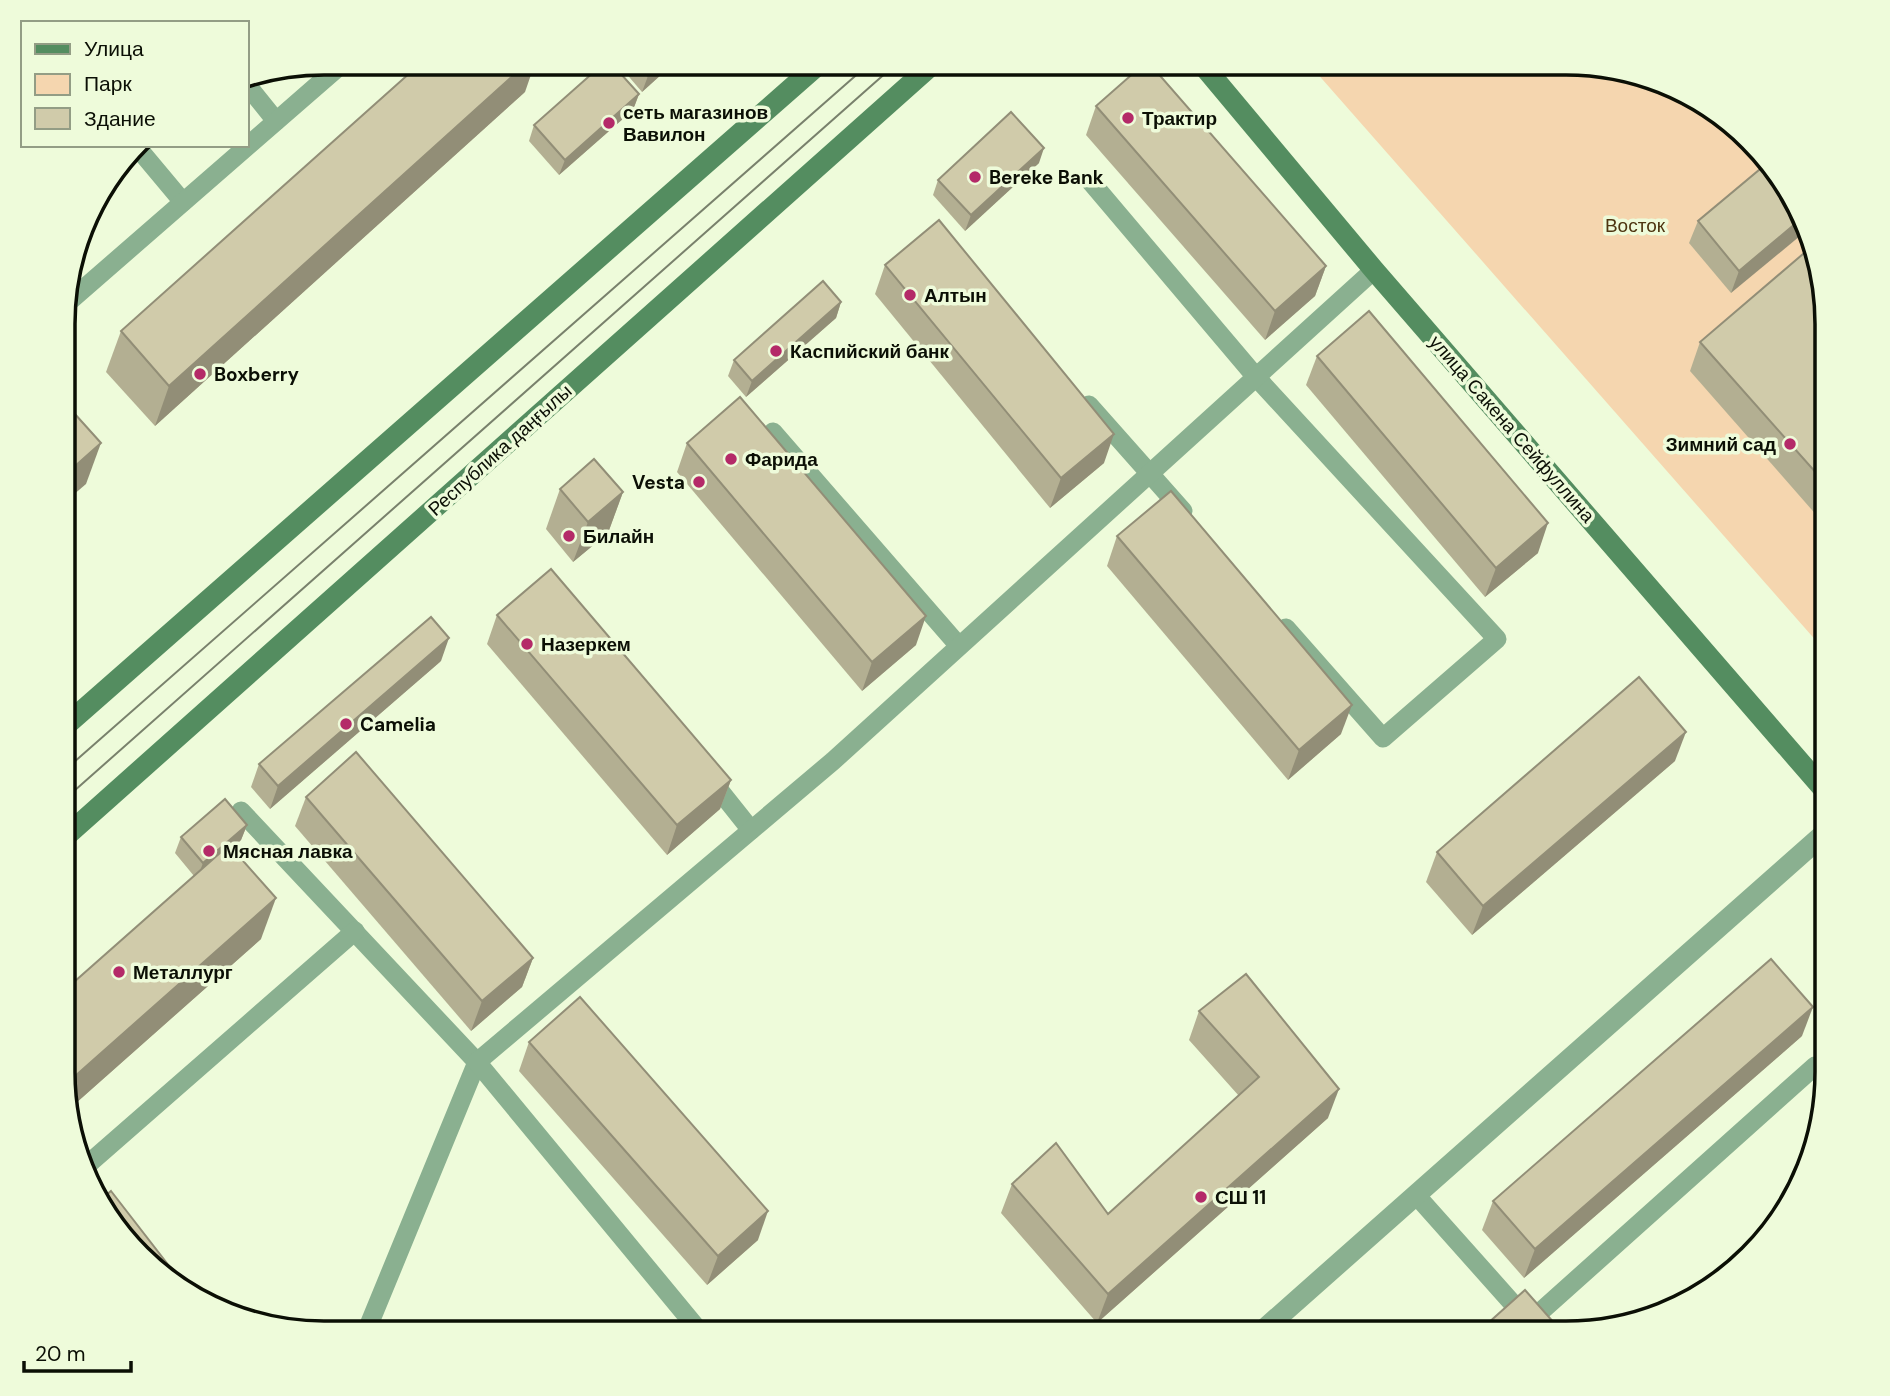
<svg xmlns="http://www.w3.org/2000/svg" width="1890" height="1396" font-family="'DM Sans',sans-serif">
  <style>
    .green { fill: #f5d6af }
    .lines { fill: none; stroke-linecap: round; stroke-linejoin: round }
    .lane { stroke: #8ab090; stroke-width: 19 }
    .street { stroke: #8ab090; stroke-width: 21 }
    .secondary { stroke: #548d60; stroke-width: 21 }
    .tram { stroke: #79816c; stroke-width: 2 }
    .wall { fill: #b3af92 }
    .shaded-wall { fill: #928e77 }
    .building { fill: #d0cbaa; stroke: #928e77; stroke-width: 2 }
    .poi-dot { fill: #b42a68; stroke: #eefbda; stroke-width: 2.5 }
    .labels { text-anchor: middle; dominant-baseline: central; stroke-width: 7; stroke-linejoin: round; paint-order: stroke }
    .poi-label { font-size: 19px; font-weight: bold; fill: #0b0f05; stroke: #eefbda; text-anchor: start }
    .park-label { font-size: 19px; fill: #4e3510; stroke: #eefbda }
    .street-label { font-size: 19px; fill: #0b0f05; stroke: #eefbda }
    .rim { fill: none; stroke: #0b0f05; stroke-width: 3.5 }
  </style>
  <rect width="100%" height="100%" fill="#eefbda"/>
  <!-- green -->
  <polygon class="green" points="1308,63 1582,64 1665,83 1725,117 1800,208 1826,308 1826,652"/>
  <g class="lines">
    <!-- lane -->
    <g class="lane">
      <polyline points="247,85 276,121"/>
      <polyline points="137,147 183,202"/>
      <polyline points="1091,182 1256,377 1497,639 1383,738 1286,628"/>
      <polyline points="65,305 343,63"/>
      <polyline points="1089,405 1183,511"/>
      <polyline points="773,432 959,646"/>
      <polyline points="708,776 751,830"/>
      <polyline points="241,811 477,1062 366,1332"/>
      <polyline points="86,1166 355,931"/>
      <polyline points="1416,1195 1539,1333"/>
      <polyline points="1529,1322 1815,1066 1826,1080"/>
      <polyline points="701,1333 477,1062 833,761 1374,270"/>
    </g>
    <!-- street -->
    <polyline class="street" points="1260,1333 1826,832"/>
    <!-- secondary -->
    <g class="secondary">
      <polyline points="1201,63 1374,270 1826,792"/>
      <polyline points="65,726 820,63"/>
      <polyline points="65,837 934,63"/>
    </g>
    <!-- tram -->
    <g class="tram">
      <polyline points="65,770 870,63"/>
      <polyline points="65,799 897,63"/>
    </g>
  </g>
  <!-- wall -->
  <g class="wall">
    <polygon points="626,63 674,63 642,92 624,71"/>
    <polygon points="525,92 155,426 106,372 121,331"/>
    <polygon points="639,94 633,110 559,175 529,141 534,125"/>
    <polygon points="1096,106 1326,266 1315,296 1265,340 1086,135"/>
    <polygon points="1039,163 965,231 933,195 938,180"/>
    <polygon points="1800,208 1731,293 1689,243 1698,221"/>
    <polygon points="885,265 1104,463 1050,508 875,294"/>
    <polygon points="841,302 836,318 746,397 728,376 734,360"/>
    <polygon points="1826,308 1826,526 1690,371 1700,342"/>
    <polygon points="1317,356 1538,553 1485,597 1306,385"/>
    <polygon points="687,443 916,645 862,691 677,472"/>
    <polygon points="560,489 623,492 608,533 573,562 546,529"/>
    <polygon points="1117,536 1341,734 1288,780 1107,566"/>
    <polygon points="497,615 731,780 720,809 667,855 487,644"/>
    <polygon points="441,661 270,809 251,787 259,764"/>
    <polygon points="1675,761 1472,935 1426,882 1437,852"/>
    <polygon points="306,797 533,958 522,987 471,1031 295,826"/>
    <polygon points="247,825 241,840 232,849 261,939 67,1111 65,1105 194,876 175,853 181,837"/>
    <polygon points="1199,1011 1328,1118 1097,1323 1001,1213 1012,1184 1108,1214 1239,1096 1189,1040"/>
    <polygon points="1802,1036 1524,1278 1482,1230 1493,1201"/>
    <polygon points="529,1042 758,1240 707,1285 519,1071"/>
  </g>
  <!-- shaded-wall -->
  <g class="shaded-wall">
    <polygon points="527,63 535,63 525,92 155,426 169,386"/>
    <polygon points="663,63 674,63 642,92 648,76"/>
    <polygon points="639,94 633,110 559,175 565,160"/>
    <polygon points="1044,148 1039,163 965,231 971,215"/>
    <polygon points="129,158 121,179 96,201"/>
    <polygon points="1802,218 1806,231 1731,293 1739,271"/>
    <polygon points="1326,266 1315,296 1265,340 1275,311"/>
    <polygon points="841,302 836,318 746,397 752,381"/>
    <polygon points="1114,434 1104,463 1050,508 1061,478"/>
    <polygon points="101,443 86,484 65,502 65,475"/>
    <polygon points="623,492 608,533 573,562 588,522"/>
    <polygon points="1548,523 1538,553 1485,597 1496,568"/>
    <polygon points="926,616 916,645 862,691 872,662"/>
    <polygon points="449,638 441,661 270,809 278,786"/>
    <polygon points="1352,705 1341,734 1288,780 1299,750"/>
    <polygon points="1686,732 1675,761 1472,935 1483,906"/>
    <polygon points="731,780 720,809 667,855 677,825"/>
    <polygon points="247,825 241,840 197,879 203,863"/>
    <polygon points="276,898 261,939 67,1111 65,1105 65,1085"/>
    <polygon points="533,958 522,987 471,1031 482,1001"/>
    <polygon points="1813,1007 1802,1036 1524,1278 1535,1249"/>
    <polygon points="1339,1089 1328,1118 1097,1323 1108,1294"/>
    <polygon points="768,1211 758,1240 707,1285 718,1256"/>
  </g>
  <!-- building -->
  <g class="building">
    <polygon points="421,63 527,63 169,386 121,331"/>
    <polygon points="604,63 611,63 639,94 565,160 534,125"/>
    <polygon points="636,63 663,63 648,76"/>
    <polygon points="1145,63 1149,63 1326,266 1275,311 1096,106"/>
    <polygon points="1011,112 1044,148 971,215 938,180"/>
    <polygon points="1765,165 1800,208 1802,218 1739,271 1698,221"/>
    <polygon points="939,220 1114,434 1061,478 885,265"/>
    <polygon points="1810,248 1826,308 1826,484 1700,342"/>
    <polygon points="823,281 841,302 752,381 734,360"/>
    <polygon points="1369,311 1548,523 1496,568 1317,356"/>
    <polygon points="740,397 926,616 872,662 687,443"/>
    <polygon points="65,403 101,443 65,475"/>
    <polygon points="594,459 623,492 588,522 560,489"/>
    <polygon points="1171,491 1352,705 1299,750 1117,536"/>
    <polygon points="551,569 731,780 677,825 497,615"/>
    <polygon points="431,617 449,638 278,786 259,764"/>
    <polygon points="1639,677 1686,732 1483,906 1437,852"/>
    <polygon points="356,752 533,958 482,1001 306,797"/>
    <polygon points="225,799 247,825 203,863 181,837"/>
    <polygon points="229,845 276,898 65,1085 65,990"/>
    <polygon points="1771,959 1813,1007 1535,1249 1493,1201"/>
    <polygon points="1246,974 1339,1089 1108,1294 1012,1184 1056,1143 1108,1214 1259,1077 1199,1011"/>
    <polygon points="580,997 768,1211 718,1256 529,1042"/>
    <polygon points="111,1191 190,1293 165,1279 98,1202"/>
    <polygon points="1525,1290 1563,1333 1477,1333"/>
  </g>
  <!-- markers -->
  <g class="poi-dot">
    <circle cx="1128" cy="118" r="7"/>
    <circle cx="609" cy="123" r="7"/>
    <circle cx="975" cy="177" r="7"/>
    <circle cx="910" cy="295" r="7"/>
    <circle cx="776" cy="351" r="7"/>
    <circle cx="200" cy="374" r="7"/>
    <circle cx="1790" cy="444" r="7"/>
    <circle cx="731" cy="459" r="7"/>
    <circle cx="699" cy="482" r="7"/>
    <circle cx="569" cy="536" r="7"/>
    <circle cx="527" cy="644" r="7"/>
    <circle cx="346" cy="724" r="7"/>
    <circle cx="209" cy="851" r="7"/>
    <circle cx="119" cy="972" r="7"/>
    <circle cx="1201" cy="1197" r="7"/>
  </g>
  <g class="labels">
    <!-- poi labels -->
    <g class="poi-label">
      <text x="623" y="112">сеть магазинов<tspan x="623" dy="22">Вавилон</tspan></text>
      <text x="1142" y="118">Трактир</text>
      <text x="989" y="177">Bereke Bank</text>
      <text x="924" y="295">Алтын</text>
      <text x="790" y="351">Каспийский банк</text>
      <text x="214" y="374">Boxberry</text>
      <text x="1776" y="444" text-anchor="end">Зимний сад</text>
      <text x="745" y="459">Фарида</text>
      <text x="685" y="482" text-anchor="end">Vesta</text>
      <text x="583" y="536">Билайн</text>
      <text x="541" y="644">Назеркем</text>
      <text x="360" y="724">Camelia</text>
      <text x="223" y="851">Мясная лавка</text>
      <text x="133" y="972">Металлург</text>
      <text x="1215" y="1197">СШ 11</text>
    </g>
    <!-- park labels -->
    <g class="park-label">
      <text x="1635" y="225">Восток</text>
    </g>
    <!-- street labels -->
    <g class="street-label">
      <text transform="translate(1512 429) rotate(49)">улица Сакена Сейфуллина</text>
      <text transform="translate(500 450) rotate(-42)">Республика даңғылы</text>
    </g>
  </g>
  <!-- crop -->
  <path d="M0 0H1890V1396H0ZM324 75H1566A249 249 0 0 1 1815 324V1072A249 249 0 0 1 1566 1321H324A249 249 0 0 1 75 1072V324A249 249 0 0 1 324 75Z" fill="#eefbda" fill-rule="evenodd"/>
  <path class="rim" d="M324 75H1566A249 249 0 0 1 1815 324V1072A249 249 0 0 1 1566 1321H324A249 249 0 0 1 75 1072V324A249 249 0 0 1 324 75Z"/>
  <!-- legend -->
  <rect x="21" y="21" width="228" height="126" fill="#eefbda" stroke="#939d85" stroke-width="2"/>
  <rect x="35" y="44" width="35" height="10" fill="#548d60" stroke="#939d85" stroke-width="2"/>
  <text x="84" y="56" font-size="21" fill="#0b0f05">Улица</text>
  <rect x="35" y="74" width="35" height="21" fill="#f5d6af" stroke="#939d85" stroke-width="2"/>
  <text x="84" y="91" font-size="21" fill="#0b0f05">Парк</text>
  <rect x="35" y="108" width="35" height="21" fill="#d0cbaa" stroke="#939d85" stroke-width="2"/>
  <text x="84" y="126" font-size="21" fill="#0b0f05">Здание</text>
  <!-- scale -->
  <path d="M24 1361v10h107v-10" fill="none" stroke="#0b0f05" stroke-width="3.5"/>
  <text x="35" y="1361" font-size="21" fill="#0b0f05" stroke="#eefbda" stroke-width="5" paint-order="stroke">20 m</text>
</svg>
